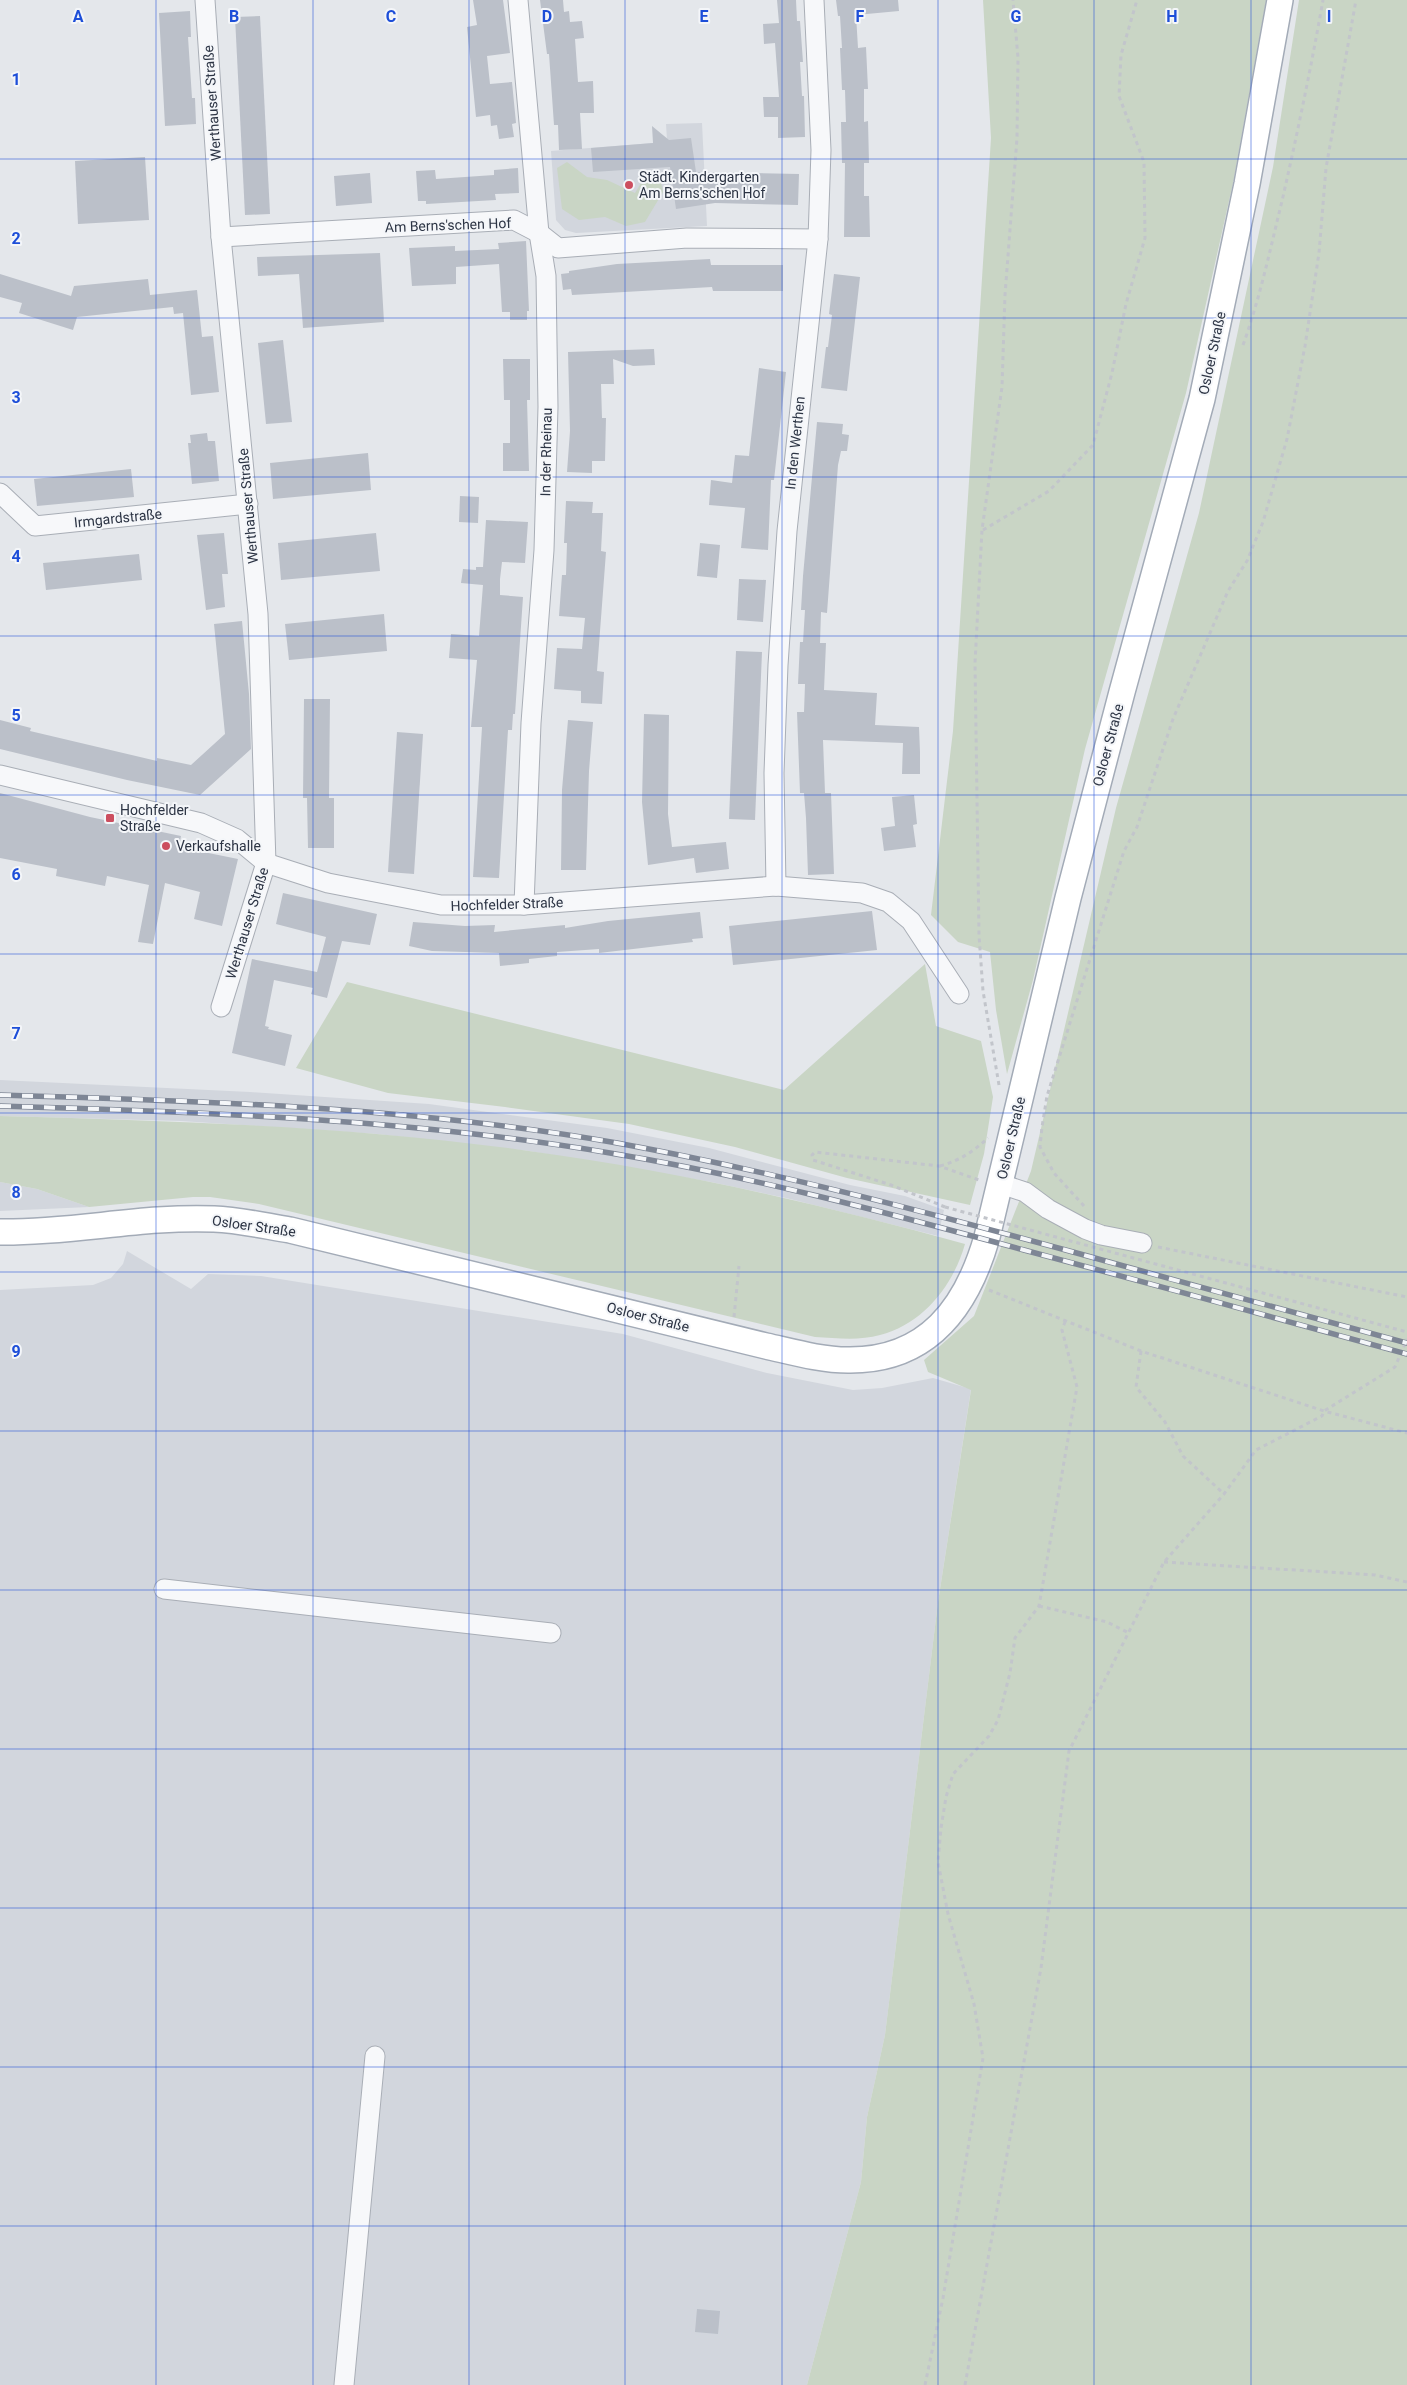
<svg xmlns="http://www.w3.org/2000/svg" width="1407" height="2385" font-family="Roboto,sans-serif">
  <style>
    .built { fill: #d2d6dd }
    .green { fill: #c9d5c5 }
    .building { fill: #bbc0c9 }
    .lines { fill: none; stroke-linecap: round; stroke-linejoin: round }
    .minor-casing { stroke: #a9aeb6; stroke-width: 21 }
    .major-casing { stroke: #a3abb7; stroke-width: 28 }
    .path { stroke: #c2c5cb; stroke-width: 3; stroke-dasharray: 4 4; stroke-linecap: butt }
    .minor { stroke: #f7f8fa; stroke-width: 19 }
    .major { stroke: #fff; stroke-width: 25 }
    .rail-casing { stroke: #7e8695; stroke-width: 5.5 }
    .rail { stroke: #f4f6f9; stroke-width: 4; stroke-dasharray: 11; stroke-linecap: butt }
    .path-bridge { stroke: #c2c5cb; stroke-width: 3; stroke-dasharray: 4 4; stroke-linecap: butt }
    .grid { fill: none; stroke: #1d4ed8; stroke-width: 1; stroke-opacity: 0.55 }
    .poi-dot { fill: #cc4e5f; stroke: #f4f6f9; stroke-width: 2 }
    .labels { text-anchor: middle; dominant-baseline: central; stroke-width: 4; stroke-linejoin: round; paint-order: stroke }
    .street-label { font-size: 14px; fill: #2c3444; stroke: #f4f6f9 }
    .poi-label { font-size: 14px; fill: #2c3444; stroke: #f4f6f9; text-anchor: start }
    .grid-label { font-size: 16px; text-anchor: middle; font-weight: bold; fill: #1d4ed8; stroke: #f4f6f9; stroke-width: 4; stroke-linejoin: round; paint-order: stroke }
  </style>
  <rect width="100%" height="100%" fill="#e4e7eb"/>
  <!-- built -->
  <g class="built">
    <polygon points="702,123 707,226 576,233 565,230 556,220 551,151 653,143 667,140 666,124"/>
    <polygon points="0,1080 250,1092 429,1104 607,1128 709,1148 850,1185 905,1196 944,1210 938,1236 786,1198 711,1182 529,1151 377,1134 181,1121 0,1116"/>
    <polygon points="0,1182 37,1189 89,1207 0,1211"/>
    <polygon points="127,1251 191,1289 208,1274 261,1276 623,1334 767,1373 853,1390 882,1388 933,1378 971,1389 938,1602 885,2035 867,2117 861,2182 807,2385 0,2385 0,1290 93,1285 111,1278 123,1264"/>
  </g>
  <!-- green -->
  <g class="green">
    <polygon points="983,0 1266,0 1233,183 1186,393 1085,749 1033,980 1007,1074 996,1010 990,952 958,942 931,915 953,731 991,138"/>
    <polygon points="1299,0 1407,0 1407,2385 807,2385 861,2182 867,2117 885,2035 938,1602 971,1390 928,1372 924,1360 974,1316 1031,1171 1116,808 1199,513 1273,167"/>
    <polygon points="567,162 587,177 607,180 635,193 644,178 661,182 663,192 645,222 626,226 605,217 579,220 562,209 557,168"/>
    <polygon points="925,964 936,1026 981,1041 993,1097 984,1154 970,1205 847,1178 735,1147 629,1124 505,1107 388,1093 296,1068 347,982 784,1090"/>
    <path d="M0 1116C176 1121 354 1126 529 1151 676 1171 822 1204 965 1244 953 1286 923 1324 880 1335 859 1341 836 1338 815 1337L259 1204 210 1197H193L89 1207 37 1189 0 1182Z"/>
  </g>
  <!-- building -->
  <g class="building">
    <polygon points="473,0 503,0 510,53 487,56 490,84 512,82 516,123 512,124 514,137 499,139 497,125 491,126 490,115 476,117 467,27 477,25"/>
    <polygon points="540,0 563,0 564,12 569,11 570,22 582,21 584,38 575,39 578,82 593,81 594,113 580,113 582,149 559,150 558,125 554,125 549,54 547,54"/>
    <polygon points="777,0 796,0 797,21 800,21 803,62 800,62 802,96 804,96 805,137 778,138 778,117 764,117 763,97 779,97 775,43 764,44 763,24 779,23"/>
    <polygon points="836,0 898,0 899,11 856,15 858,48 866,47 868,89 864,89 864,122 868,121 869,163 864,163 864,196 869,196 870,237 844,237 845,163 842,163 841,122 846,122 845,90 842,90 840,48 842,48 840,16 838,16"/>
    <polygon points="190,11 191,37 188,37 192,98 195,98 196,124 165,126 159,13"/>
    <polygon points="260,16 270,214 245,215 235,17"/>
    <polygon points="652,126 669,140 691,138 696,172 799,174 798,205 715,203 676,209 670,167 593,172 591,148 653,143"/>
    <polygon points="145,157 149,220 78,224 75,161"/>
    <polygon points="518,168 519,193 495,194 496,200 426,204 426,201 418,201 416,171 435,170 436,179 494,175 494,170"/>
    <polygon points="370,173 372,203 336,206 334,176"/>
    <polygon points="526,241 529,311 527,311 527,320 510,320 510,312 502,312 499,264 456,267 456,284 412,286 409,248 455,246 455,251 499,249 498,243"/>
    <polygon points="380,253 384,322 303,328 299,274 258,276 257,257"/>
    <polygon points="710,259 711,265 783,265 783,291 713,291 712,287 572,295 571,289 563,290 561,274 569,273 569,271 617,264"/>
    <polygon points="0,274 71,296 74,286 148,279 150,295 197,290 202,337 213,336 219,392 191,395 183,313 174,314 173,307 77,317 73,330 19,313 22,303 0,297"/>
    <polygon points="834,274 860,277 847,391 821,388 826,347 828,347 832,315 829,314"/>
    <polygon points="283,340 292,422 266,424 258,343"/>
    <polygon points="654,349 655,365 633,366 613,359 614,384 601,384 602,418 606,418 605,461 592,461 592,473 567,472 570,431 568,352"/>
    <polygon points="503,359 530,359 530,400 527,400 529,471 503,471 503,443 510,443 510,400 504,400"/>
    <polygon points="759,368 786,372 774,480 771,480 768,550 741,548 745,508 709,505 711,480 732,483 735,455 749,456"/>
    <polygon points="817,422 843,424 842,434 849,435 847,451 841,451 838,465 827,613 821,612 820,643 826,643 824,690 877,693 875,725 919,727 920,752 920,774 902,774 903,743 823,740 825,793 831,793 834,874 808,875 806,818 804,793 800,793 797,712 804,712 805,684 798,684 800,642 803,642 805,610 801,610 803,576"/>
    <polygon points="207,433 208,441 215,441 219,481 192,484 188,443 191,443 190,435"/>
    <polygon points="368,453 371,490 273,499 270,463"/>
    <polygon points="131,469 134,497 37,506 34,479"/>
    <polygon points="460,496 479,497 478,523 459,522"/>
    <polygon points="566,501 593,502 592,513 603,513 601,551 606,552 597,671 604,672 602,704 581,703 581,691 554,689 557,648 582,649 585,618 559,616 562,575 566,575 567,543 564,543"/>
    <polygon points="486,520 528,522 525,563 502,562 500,579 500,595 523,597 515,714 513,714 512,730 508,730 499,878 473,877 482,727 471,727 477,660 449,658 451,634 479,636 483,585 461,583 463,569 476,570 476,567 483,567"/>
    <polygon points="224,533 228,574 222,574 225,607 206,610 197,535"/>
    <polygon points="376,533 380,571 281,580 278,543"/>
    <polygon points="700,543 720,545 717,578 697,576"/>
    <polygon points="139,554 142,580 46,590 43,563"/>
    <polygon points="739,579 766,580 763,622 737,620"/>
    <polygon points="384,614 387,651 289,660 285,624"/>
    <polygon points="242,621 249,694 251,749 200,795 127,780 0,749 0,720 31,728 30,731 157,761 157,758 191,765 225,734 214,624"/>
    <polygon points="736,651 762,652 755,820 729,819"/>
    <polygon points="304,699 330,699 329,798 334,798 334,848 308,848 307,798 303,798"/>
    <polygon points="644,714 669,715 668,814 672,847 726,842 729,869 696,873 694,858 648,865 642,802"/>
    <polygon points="568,720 593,722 589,771 586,870 561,870 562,790"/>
    <polygon points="397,732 423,734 414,874 388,872"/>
    <polygon points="0,793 90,817 181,836 179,847 238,859 222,926 194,919 200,892 165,883 153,944 138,942 149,885 107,876 105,886 56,876 57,869 0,858"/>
    <polygon points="914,795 917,824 913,825 916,847 884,851 881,828 895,826 892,797"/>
    <polygon points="283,893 377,914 370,945 342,941 327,998 311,994 313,988 274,980 265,1026 269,1027 268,1029 292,1035 285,1066 232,1053 252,959 317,972 326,937 276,924"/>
    <polygon points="872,911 877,950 733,965 729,926"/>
    <polygon points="700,912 703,938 692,939 693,942 599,953 599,949 557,952 557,956 529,959 529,963 500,966 499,953 432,951 409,946 413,922 465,926 495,925 494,932 565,925 565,928 608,921"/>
    <polygon points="697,2309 720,2311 718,2334 695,2332"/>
  </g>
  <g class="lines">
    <defs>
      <g id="minor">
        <polyline points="205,0 221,237 258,614 266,863 221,1007"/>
        <polyline points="518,0 539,233 546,276 548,407 544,550 531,723 524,905"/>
        <polyline points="221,237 514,220 539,233 558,248 687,238 818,239"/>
        <polyline points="0,493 35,526 248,504"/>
        <polyline points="0,775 201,823 237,839 266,863 328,883 441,905 524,905 776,886 862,893 888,902 911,921 959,994"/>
        <polyline points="776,886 774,773 778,665 787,531 818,239 821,150 814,0"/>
        <polyline points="1001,1184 1025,1192 1048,1209 1085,1229 1101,1235 1142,1243"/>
        <polyline points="164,1589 551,1633"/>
        <polyline points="344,2385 375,2056"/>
      </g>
      <path id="major" d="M0 1232C72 1233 143 1216 214 1219 240 1220 265 1226 290 1230L766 1346C793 1352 821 1360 848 1360 928 1361 967 1307 987 1237L1068 898 1122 692 1202 399 1247 184 1280 0"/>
    </defs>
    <!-- minor casing -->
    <use href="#minor" class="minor-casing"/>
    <!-- major casing -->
    <use href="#major" class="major-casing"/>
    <!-- path -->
    <g class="path">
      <path d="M1243 345C1260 298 1270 250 1282 201 1297 135 1311 68 1323 0"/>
      <polyline points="983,530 1049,491 1093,445 1112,373 1126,304 1145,238 1144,162 1119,96 1121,55 1137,0"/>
      <polyline points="999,1085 983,991 979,935 975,663 982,530 1002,387 1005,295 1017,138 1018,58 1013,0"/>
      <path d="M940 1166C959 1161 974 1151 988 1138"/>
      <polyline points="1084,1206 1054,1173 1040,1147 1042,1127 1047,1096 1124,851 1137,827 1173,719 1228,591 1247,561 1263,522 1287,439 1305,346 1319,253 1326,168 1356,0"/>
      <polyline points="945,1207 891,1185 813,1160 812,1155 815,1152 939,1166 979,1180"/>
      <polyline points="1158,1247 1407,1297"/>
      <polyline points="989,1290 1141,1351 1324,1411 1407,1433"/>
      <polyline points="734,1317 739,1266"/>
      <polyline points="1141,1351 1136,1387 1165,1422 1183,1456 1224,1494"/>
      <polyline points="1164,1562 1375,1575 1407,1582"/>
      <polyline points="1039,1606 1107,1622 1129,1633"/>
      <polyline points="925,2385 943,2298 983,2058 974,2004 948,1914 938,1862 941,1828 946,1797 953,1774 989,1736 998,1720 1010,1673 1015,1638 1039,1606 1077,1387 1062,1330 1065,1322"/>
      <polyline points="965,2385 1041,1968 1069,1751 1164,1562 1224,1494 1256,1450 1322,1416 1324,1411 1395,1367 1407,1339"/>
    </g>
    <!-- minor -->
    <use href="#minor" class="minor"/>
    <!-- major -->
    <use href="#major" class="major"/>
    <defs>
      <g id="rail">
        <path d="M0 1095C207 1101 413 1107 617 1143 771 1171 922 1211 1073 1252 1184 1283 1296 1313 1407 1343"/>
        <path d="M0 1106C204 1112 408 1119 610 1153 750 1176 888 1213 1024 1250 1152 1284 1279 1319 1407 1354"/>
      </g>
    </defs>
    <!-- rail casing -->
    <use href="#rail" class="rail-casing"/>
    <!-- rail -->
    <use href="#rail" class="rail"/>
    <!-- path-bridge -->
    <polyline class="path-bridge" points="945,1207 1407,1332"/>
  </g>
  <!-- grid -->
  <path class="grid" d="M156 0V2385M313 0V2385M469 0V2385M625 0V2385M782 0V2385M938 0V2385M1094 0V2385M1251 0V2385M0 159H1407M0 318H1407M0 477H1407M0 636H1407M0 795H1407M0 954H1407M0 1113H1407M0 1272H1407M0 1431H1407M0 1590H1407M0 1749H1407M0 1908H1407M0 2067H1407M0 2226H1407"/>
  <!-- markers -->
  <g class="poi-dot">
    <circle cx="629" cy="185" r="5"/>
    <rect x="105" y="813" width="10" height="10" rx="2.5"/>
    <circle cx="166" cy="846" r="5"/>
  </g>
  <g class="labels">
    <!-- street labels -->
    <g class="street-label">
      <text transform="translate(212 103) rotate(-94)">Werthauser Straße</text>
      <text transform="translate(448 225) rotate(-2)">Am Berns'schen Hof</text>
      <text transform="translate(1212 353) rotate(-78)">Osloer Straße</text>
      <text transform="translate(795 443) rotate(-84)">In den Werthen</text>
      <text transform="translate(546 452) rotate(-89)">In der Rheinau</text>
      <text transform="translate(248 506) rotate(-95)">Werthauser Straße</text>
      <text transform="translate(118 518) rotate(-6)">Irmgardstraße</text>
      <text transform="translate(1108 745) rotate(-75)">Osloer Straße</text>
      <text transform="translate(507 904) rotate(-2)">Hochfelder Straße</text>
      <text transform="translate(247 923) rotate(-73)">Werthauser Straße</text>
      <text transform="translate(1011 1138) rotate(-77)">Osloer Straße</text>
      <text transform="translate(254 1226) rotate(8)">Osloer Straße</text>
      <text transform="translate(648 1317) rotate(14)">Osloer Straße</text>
    </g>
    <!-- poi labels -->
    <g class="poi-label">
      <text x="639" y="177">Städt. Kindergarten<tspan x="639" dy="16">Am Berns'schen Hof</tspan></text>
      <text x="120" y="810">Hochfelder<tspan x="120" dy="16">Straße</tspan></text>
      <text x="176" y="846">Verkaufshalle</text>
    </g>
  </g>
  <g class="grid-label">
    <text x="78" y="22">A</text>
    <text x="234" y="22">B</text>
    <text x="391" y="22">C</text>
    <text x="547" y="22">D</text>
    <text x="704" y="22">E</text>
    <text x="860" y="22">F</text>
    <text x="1016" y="22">G</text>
    <text x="1172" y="22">H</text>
    <text x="1329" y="22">I</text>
    <text x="16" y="85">1</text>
    <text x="16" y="244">2</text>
    <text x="16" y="403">3</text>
    <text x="16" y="562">4</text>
    <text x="16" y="721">5</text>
    <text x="16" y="880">6</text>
    <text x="16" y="1039">7</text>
    <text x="16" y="1198">8</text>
    <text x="16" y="1357">9</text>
  </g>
</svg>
